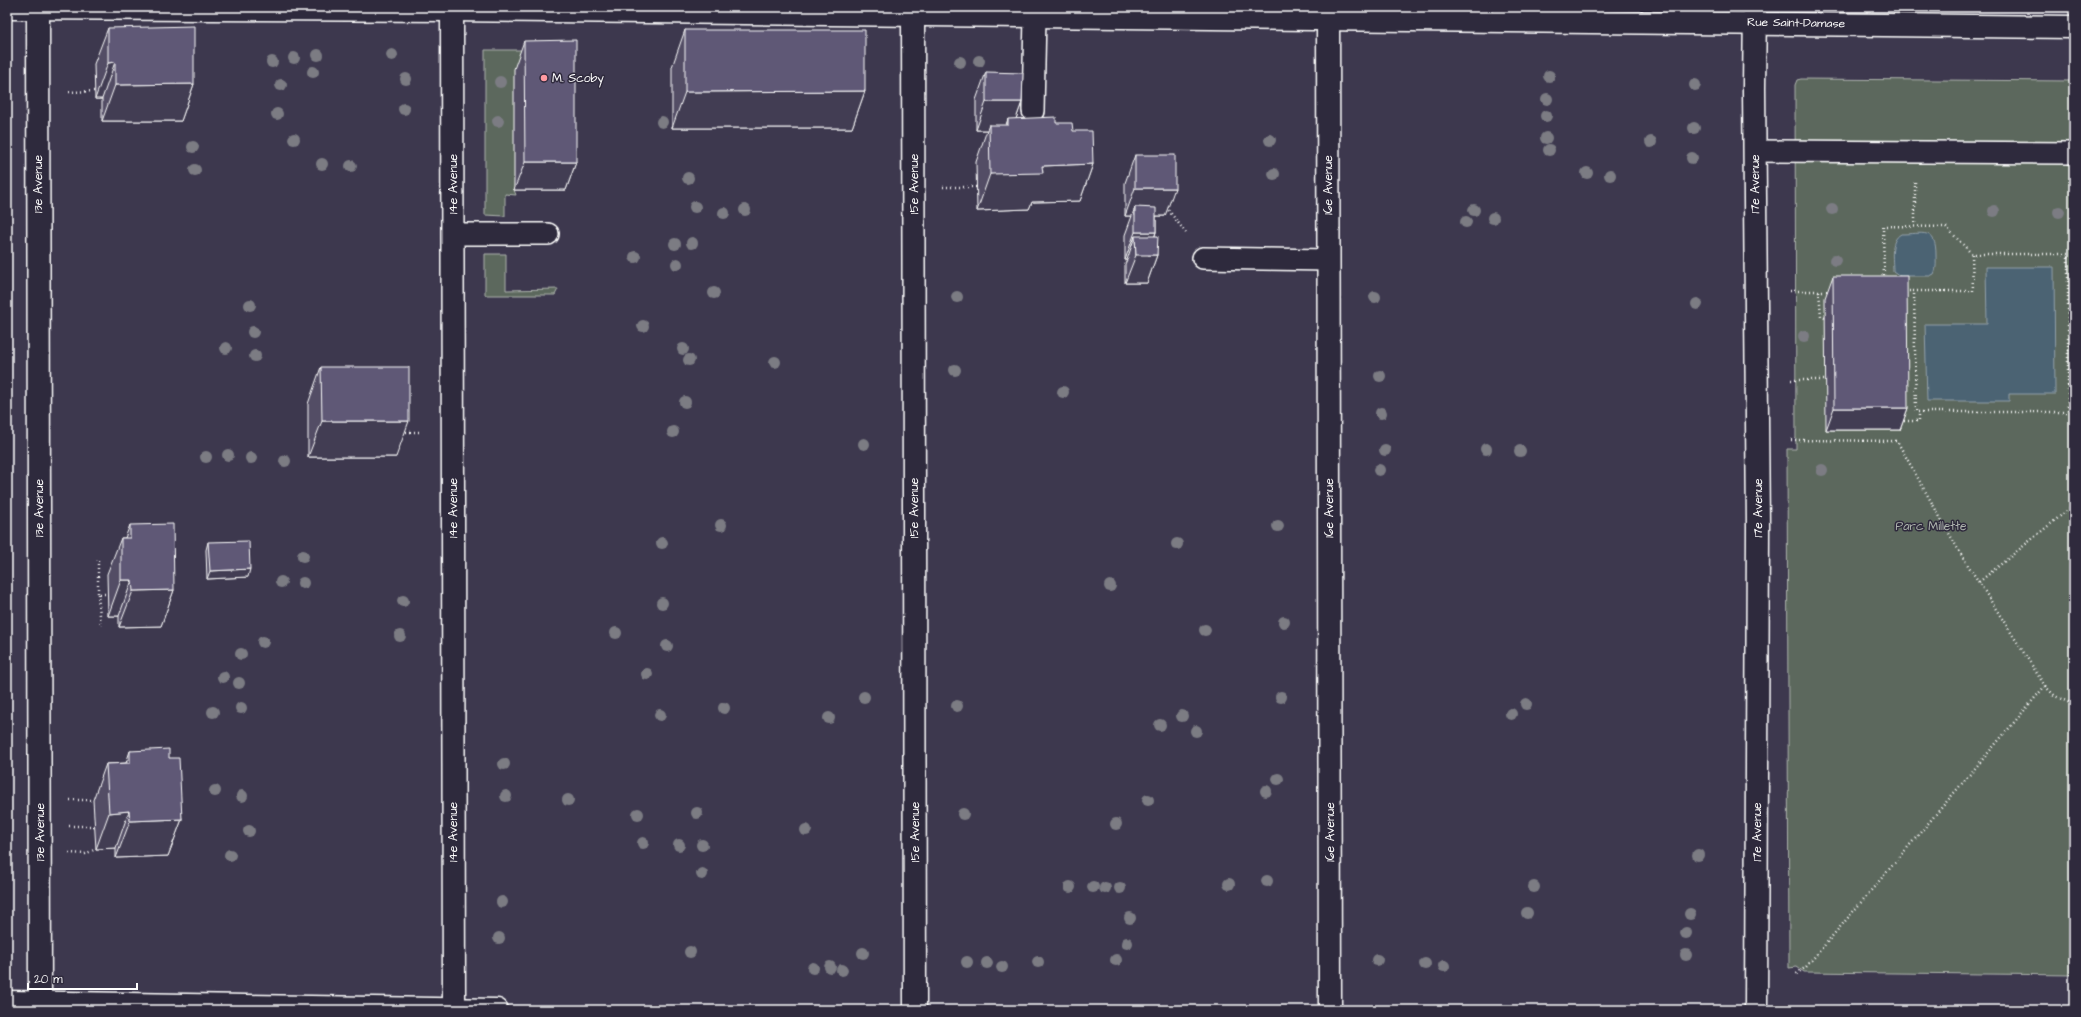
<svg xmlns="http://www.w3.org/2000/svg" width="2081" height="1017" font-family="'Architects Daughter',sans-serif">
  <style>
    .green { fill: #5c685d; stroke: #aeb4ae }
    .water { fill: #4b6373; stroke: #93a1ab }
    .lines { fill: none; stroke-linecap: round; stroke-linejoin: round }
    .lane-casing { stroke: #fff; stroke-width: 24 }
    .street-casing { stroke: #fff; stroke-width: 25 }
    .secondary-casing { stroke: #fff; stroke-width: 25 }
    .path { stroke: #fff; stroke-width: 2.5; stroke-dasharray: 1 3; stroke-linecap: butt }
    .lane { stroke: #2f2a3d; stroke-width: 21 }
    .street { stroke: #2f2a3d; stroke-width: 22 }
    .secondary { stroke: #2f2a3d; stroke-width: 22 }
    .tree { fill: #7b7c83 }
    .wall { fill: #524d65; stroke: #fff }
    .shaded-wall { fill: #423e53; stroke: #fff }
    .building { fill: #5f5976; stroke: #fff }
    .poi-dot { fill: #ff9aa2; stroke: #2f2a3d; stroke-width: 1.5 }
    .labels { text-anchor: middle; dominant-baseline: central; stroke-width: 3; stroke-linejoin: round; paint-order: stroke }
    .street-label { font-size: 12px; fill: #fff; stroke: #2f2a3d }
    .poi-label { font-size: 12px; fill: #fff; stroke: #2f2a3d; text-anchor: start }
    .park-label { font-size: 12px; fill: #aeb4ae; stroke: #2f2a3d }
  </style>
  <rect width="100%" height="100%" fill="#3d384e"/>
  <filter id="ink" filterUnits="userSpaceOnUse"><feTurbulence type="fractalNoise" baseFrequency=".025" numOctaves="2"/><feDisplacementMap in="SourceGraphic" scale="8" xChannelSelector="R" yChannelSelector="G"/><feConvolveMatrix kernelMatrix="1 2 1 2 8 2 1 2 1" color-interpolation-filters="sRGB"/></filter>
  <g filter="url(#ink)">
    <!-- green -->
    <g class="green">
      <polygon points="485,50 522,50 514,190 516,195 505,194 505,216 485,215"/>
      <polygon points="1801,79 2074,81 2074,975 1804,972 1797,967 1789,968 1787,449 1796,449 1795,85 1797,80"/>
      <polygon points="485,254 506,254 506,290 558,289 555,295 485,295"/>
    </g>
    <!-- water -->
    <g class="water">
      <path d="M1901 234C1923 234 1936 227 1936 255 1936 261 1937 268 1934 274L1930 276H1900L1893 271C1893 259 1889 241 1901 234Z"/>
      <polygon points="1986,267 2054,267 2055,394 2009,394 2009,401 1927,401 1925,324 1987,324"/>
    </g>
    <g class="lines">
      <defs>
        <g id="lane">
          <polyline points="1033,111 1035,16"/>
          <polyline points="1755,151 2074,153"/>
          <polyline points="453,234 548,234"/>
          <polyline points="1203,258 1328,260"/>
        </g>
        <g id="street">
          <polyline points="38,7 40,1010"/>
          <polyline points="452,7 454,1010"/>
          <polyline points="913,7 915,1010"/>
          <polyline points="1328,7 1330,1010"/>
          <polyline points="1755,7 1754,88 1758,527 1756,1010"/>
          <polyline points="7,1002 497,1010"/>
        </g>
        <polyline id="secondary" points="7,8 452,10 2074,27"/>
      </defs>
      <!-- lane casing -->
      <use href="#lane" class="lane-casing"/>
      <!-- street casing -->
      <use href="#street" class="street-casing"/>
      <!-- secondary casing -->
      <use href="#secondary" class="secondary-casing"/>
      <!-- path -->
      <g class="path">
        <polyline points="69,92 95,91"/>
        <polyline points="1915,182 1915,226"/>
        <polyline points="943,187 976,187"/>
        <polyline points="1166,207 1186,233"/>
        <polyline points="1884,279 1883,226 1946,227 1972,254"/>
        <polyline points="1790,291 1830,291"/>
        <polyline points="1819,291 1821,316 1825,317"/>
        <polyline points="1905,291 1973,291 1972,254 2068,254 2068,412 1916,412 1914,291"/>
        <polyline points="1791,380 1826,380"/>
        <polyline points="1900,421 1919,421 1919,412"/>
        <polyline points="402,432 419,432"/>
        <polyline points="1791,440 1897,441 1959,551 2045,686 1806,967 1795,975"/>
        <polyline points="98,560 98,594 108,594"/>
        <polyline points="1979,582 2074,505"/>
        <polyline points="98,594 101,626"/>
        <polyline points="2045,686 2055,696 2074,705"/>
        <polyline points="70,800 93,800"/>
        <polyline points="69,826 95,826"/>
        <polyline points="69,853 85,854 96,849"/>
      </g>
      <!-- lane -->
      <use href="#lane" class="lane"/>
      <!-- street -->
      <use href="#street" class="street"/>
      <!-- secondary -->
      <use href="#secondary" class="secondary"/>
    </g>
    <!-- trees -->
    <g class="tree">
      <circle cx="318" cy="55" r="6"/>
      <circle cx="392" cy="55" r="6"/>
      <circle cx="294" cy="58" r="6"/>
      <circle cx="979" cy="61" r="6"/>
      <circle cx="272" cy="62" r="6"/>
      <circle cx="960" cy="62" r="6"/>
      <circle cx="313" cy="72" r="6"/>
      <circle cx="1549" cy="76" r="6"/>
      <circle cx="406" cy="79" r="6"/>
      <circle cx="500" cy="82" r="6"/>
      <circle cx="281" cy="85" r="6"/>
      <circle cx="1695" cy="85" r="6"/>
      <circle cx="1547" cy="99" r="6"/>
      <circle cx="404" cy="109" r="6"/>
      <circle cx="277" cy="114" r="6"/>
      <circle cx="1546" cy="116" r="6"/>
      <circle cx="498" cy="121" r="6"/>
      <circle cx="662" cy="122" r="6"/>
      <circle cx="1694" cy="128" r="6"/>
      <circle cx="1546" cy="138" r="6"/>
      <circle cx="294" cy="139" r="6"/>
      <circle cx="1270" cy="140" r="6"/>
      <circle cx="1651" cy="142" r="6"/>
      <circle cx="193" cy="147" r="6"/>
      <circle cx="1549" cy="150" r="6"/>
      <circle cx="1692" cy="158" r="6"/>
      <circle cx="322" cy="164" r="6"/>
      <circle cx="351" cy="166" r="6"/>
      <circle cx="195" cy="170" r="6"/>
      <circle cx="1587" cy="173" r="6"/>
      <circle cx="1274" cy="174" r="6"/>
      <circle cx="1610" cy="175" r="6"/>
      <circle cx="688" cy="178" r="6"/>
      <circle cx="695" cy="207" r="6"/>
      <circle cx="1832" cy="209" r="6"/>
      <circle cx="745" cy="210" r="6"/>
      <circle cx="1474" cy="210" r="6"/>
      <circle cx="1994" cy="211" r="6"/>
      <circle cx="2059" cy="212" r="6"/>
      <circle cx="724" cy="213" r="6"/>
      <circle cx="1493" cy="218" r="6"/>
      <circle cx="1466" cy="222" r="6"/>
      <circle cx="692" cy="243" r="6"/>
      <circle cx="675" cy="244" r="6"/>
      <circle cx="635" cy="257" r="6"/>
      <circle cx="1835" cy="260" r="6"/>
      <circle cx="677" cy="264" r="6"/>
      <circle cx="714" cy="293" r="6"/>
      <circle cx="957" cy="297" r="6"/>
      <circle cx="1375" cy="297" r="6"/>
      <circle cx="1697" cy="304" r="6"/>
      <circle cx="250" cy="305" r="6"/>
      <circle cx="643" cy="326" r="6"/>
      <circle cx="253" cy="332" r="6"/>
      <circle cx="1804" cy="336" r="6"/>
      <circle cx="226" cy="348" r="6"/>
      <circle cx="683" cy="349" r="6"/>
      <circle cx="255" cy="356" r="6"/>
      <circle cx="689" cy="360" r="6"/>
      <circle cx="775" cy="362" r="6"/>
      <circle cx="955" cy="370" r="6"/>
      <circle cx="1380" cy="376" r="6"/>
      <circle cx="1063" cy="392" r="6"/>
      <circle cx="685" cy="402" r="6"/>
      <circle cx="1381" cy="413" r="6"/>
      <circle cx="673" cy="432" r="6"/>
      <circle cx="864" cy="444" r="6"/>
      <circle cx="1486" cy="449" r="6"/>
      <circle cx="1385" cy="450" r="6"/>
      <circle cx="1520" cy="451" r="6"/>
      <circle cx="228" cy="455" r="6"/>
      <circle cx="206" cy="457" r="6"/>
      <circle cx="251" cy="458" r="6"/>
      <circle cx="285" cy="461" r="6"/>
      <circle cx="1379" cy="470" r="6"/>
      <circle cx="1822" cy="470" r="6"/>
      <circle cx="721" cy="525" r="6"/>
      <circle cx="1278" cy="526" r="6"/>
      <circle cx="662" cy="543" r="6"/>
      <circle cx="1177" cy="544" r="6"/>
      <circle cx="303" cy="556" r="6"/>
      <circle cx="281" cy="582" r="6"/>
      <circle cx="303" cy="583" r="6"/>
      <circle cx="1110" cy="586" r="6"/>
      <circle cx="403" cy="601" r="6"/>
      <circle cx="662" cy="603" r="6"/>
      <circle cx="1284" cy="622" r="6"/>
      <circle cx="1205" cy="630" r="6"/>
      <circle cx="616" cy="633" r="6"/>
      <circle cx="400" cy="636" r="6"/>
      <circle cx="263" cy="642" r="6"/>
      <circle cx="667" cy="646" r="6"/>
      <circle cx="241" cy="654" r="6"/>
      <circle cx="647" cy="674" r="6"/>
      <circle cx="223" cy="677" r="6"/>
      <circle cx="239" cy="683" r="6"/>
      <circle cx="864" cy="697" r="6"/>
      <circle cx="1281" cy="697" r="6"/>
      <circle cx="1526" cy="704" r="6"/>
      <circle cx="957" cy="706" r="6"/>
      <circle cx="241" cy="708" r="6"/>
      <circle cx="724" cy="708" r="6"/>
      <circle cx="213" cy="712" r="6"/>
      <circle cx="1511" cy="714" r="6"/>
      <circle cx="660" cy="715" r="6"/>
      <circle cx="1182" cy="716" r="6"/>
      <circle cx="829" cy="718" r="6"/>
      <circle cx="1160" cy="725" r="6"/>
      <circle cx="1196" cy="731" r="6"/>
      <circle cx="504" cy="764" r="6"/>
      <circle cx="1278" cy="779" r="6"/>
      <circle cx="215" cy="791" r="6"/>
      <circle cx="1266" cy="791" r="6"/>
      <circle cx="242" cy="796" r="6"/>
      <circle cx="506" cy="796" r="6"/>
      <circle cx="568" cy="800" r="6"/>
      <circle cx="1148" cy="800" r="6"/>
      <circle cx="697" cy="813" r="6"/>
      <circle cx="638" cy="814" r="6"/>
      <circle cx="963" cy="814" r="6"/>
      <circle cx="1116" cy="824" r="6"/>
      <circle cx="806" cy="830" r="6"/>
      <circle cx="249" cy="831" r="6"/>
      <circle cx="643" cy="843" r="6"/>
      <circle cx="679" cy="845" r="6"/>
      <circle cx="702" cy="845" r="6"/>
      <circle cx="230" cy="855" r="6"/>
      <circle cx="1698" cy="855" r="6"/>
      <circle cx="702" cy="874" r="6"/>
      <circle cx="1267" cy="881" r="6"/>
      <circle cx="1229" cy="884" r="6"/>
      <circle cx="1070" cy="887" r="6"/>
      <circle cx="1093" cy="887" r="6"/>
      <circle cx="1534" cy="887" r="6"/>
      <circle cx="1105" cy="888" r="6"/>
      <circle cx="1120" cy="888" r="6"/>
      <circle cx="502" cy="902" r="6"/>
      <circle cx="1527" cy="913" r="6"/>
      <circle cx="1690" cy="914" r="6"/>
      <circle cx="1130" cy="918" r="6"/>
      <circle cx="1686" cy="933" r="6"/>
      <circle cx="499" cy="938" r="6"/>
      <circle cx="1127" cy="943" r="6"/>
      <circle cx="690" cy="952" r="6"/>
      <circle cx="863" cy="953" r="6"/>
      <circle cx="1686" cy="955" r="6"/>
      <circle cx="1116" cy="960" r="6"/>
      <circle cx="1377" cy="960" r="6"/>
      <circle cx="967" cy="962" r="6"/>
      <circle cx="1038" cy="962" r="6"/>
      <circle cx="987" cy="963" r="6"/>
      <circle cx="1425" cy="964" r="6"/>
      <circle cx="1444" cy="966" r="6"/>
      <circle cx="830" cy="967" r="6"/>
      <circle cx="1002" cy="967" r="6"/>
      <circle cx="813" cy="968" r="6"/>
      <circle cx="842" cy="970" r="6"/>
    </g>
    <!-- wall -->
    <g class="wall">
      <polygon points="108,28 194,84 181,121 102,121 102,99 95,99 94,64"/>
      <polygon points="685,30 865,91 852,128 672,128 672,67"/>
      <polygon points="524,41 576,162 566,190 514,190 514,69"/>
      <polygon points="986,72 1022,102 1016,119 1056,123 1073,131 1093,164 1080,201 1032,202 1029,209 977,211 976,162 987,130 976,130 976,100"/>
      <polygon points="1135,155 1165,216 1156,216 1156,232 1155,236 1157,255 1147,283 1125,283 1125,264 1127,260 1125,260 1125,235 1132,216 1125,216 1125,183"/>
      <polygon points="1833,276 1908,408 1900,430 1826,430 1825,298"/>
      <polygon points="321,367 396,457 308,457 308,404"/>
      <polygon points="130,525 174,590 161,626 119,627 119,616 108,616 107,574 121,538 125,538"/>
      <polygon points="208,542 248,577 207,579 206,550"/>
      <polygon points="130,751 169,758 182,819 168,856 116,858 116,848 96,849 93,800 106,764 126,763"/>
    </g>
    <!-- shaded-wall -->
    <g class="shaded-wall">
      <polygon points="115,62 102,99 95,99 108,63"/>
      <polygon points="194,84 181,121 102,121 115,85"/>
      <polygon points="865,91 852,128 672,128 685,92"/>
      <polygon points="986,102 1022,102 1012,130 1008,125 1008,119 1004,130 989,125 987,130 976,130"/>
      <polygon points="525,162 576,162 566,190 514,190"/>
      <polygon points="1093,164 1080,201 1032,202 1029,209 977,211 990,174 1042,166"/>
      <polygon points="1135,188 1175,188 1165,216 1135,216 1135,207 1132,216 1125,216"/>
      <polygon points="1135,232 1156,232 1148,255 1157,255 1147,283 1125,283 1136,255 1135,236 1127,260 1125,260"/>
      <polygon points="1834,408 1908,408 1900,430 1826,430"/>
      <polygon points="322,421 409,421 396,457 308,457"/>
      <polygon points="250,569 248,577 207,579 210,571"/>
      <polygon points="121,580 132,580 119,616 108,616"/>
      <polygon points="174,590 161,626 119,627 133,591"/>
      <polygon points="129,811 116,848 96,849 109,813"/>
      <polygon points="182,819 168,856 116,858 130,821"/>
    </g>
    <!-- building -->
    <g class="building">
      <polygon points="194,26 194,84 115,85 115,62 108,63 108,28"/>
      <polygon points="685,30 865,30 865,91 685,92"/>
      <polygon points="576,40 576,162 525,162 524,41"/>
      <polygon points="986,72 1023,73 1022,102 986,102"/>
      <polygon points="1056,117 1056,123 1072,123 1073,131 1092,131 1093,164 1042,166 1043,173 990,174 989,125 1008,125 1008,119"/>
      <rect x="1135" y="155" width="40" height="33"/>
      <polygon points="1135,207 1156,208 1156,232 1135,232"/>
      <polygon points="1135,236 1158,236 1157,255 1136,255"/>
      <polygon points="1833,276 1907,276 1908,408 1834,408"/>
      <polygon points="321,367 409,367 409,421 322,421"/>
      <polygon points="173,524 174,590 133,591 132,580 121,580 121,538 130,538 130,525"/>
      <polygon points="249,541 250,569 210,571 208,542"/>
      <polygon points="169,749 169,758 179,758 182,819 130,821 129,811 109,813 106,764 130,763 130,751"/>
    </g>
  </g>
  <!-- markers -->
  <circle class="poi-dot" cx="544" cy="78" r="4"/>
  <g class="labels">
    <!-- street labels -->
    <g class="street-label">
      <text transform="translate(1796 23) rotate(1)">Rue Saint-Damase</text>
      <text transform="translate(38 184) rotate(-90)">13e Avenue</text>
      <text transform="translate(453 184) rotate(-90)">14e Avenue</text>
      <text transform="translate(914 184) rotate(-90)">15e Avenue</text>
      <text transform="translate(1755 184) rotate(-90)">17e Avenue</text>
      <text transform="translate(1328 185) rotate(-90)">16e Avenue</text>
      <text transform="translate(39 508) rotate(-90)">13e Avenue</text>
      <text transform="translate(453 508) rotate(-90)">14e Avenue</text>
      <text transform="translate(914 508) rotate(-90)">15e Avenue</text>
      <text transform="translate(1329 508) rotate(-90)">16e Avenue</text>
      <text transform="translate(1758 508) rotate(-90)">17e Avenue</text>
      <text transform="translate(40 832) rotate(-90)">13e Avenue</text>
      <text transform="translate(453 832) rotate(-90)">14e Avenue</text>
      <text transform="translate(915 832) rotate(-90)">15e Avenue</text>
      <text transform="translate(1330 832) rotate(-90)">16e Avenue</text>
      <text transform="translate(1757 832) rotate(-90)">17e Avenue</text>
    </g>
    <!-- poi labels -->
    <g class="poi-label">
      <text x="552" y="78">M. Scoby</text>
    </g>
    <!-- park labels -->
    <g class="park-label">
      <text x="1931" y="526">Parc Millette</text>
    </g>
  </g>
  <!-- margin -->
  <rect width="2081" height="1017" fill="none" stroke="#2f2a3d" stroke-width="24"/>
  <rect x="12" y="12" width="2057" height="993" fill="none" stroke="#fff" stroke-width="1.5" filter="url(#ink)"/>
  <!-- scale -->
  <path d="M28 983v6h109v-6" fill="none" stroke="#ffffff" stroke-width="2"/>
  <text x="34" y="983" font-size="12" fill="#ffffff" stroke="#2f2a3d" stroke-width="3" paint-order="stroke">20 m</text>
</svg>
